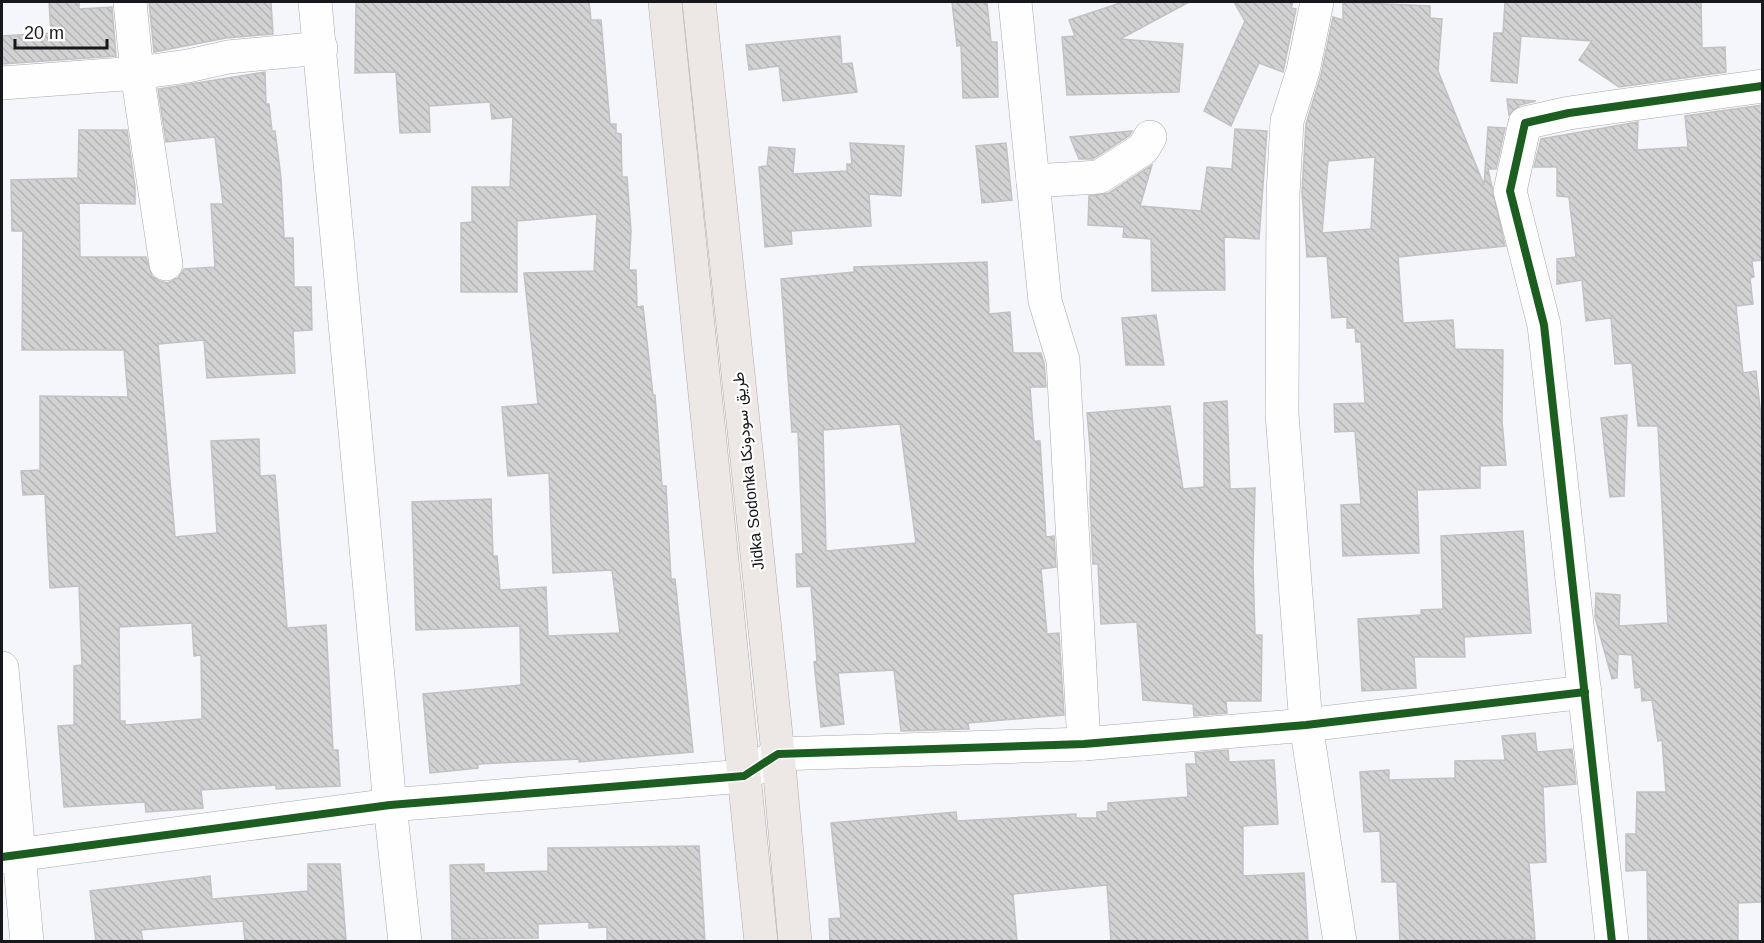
<svg xmlns="http://www.w3.org/2000/svg" width="1764" height="943" font-family="Arial,Vazirmatn,sans-serif">
  <style>
    .building { fill: url(#building-back-hatch); stroke: #c2c2c2; stroke-width: 1.5; fill-rule: evenodd }
    .lines { fill: none; stroke-linecap: round; stroke-linejoin: round }
    .minor-casing { stroke: #a8a9ad; stroke-width: 34 }
    .major-casing { stroke: #b1aaa6; stroke-width: 34 }
    .minor { stroke: #fefefe; stroke-width: 33 }
    .major { stroke: #ede8e6; stroke-width: 33 }
    .cycleway-casing { stroke: #fff; stroke-width: 11 }
    .cycleway { stroke: #1b5e20; stroke-width: 8 }
    .labels { text-anchor: middle; dominant-baseline: central; stroke-width: 4.5; stroke-linejoin: round; paint-order: stroke }
    .street-label { font-size: 16px; fill: #17181b; stroke: #fff }
  </style>
  <defs>
    <pattern id="building-back-hatch" width="6" height="6" patternUnits="userSpaceOnUse" patternTransform="scale(1.5)"><rect width="6" height="6" fill="#d3d2d3"/><path d="M-1 5l2 2M0 0l6 6M5-1l2 2" fill="none" stroke="#b4b4b5"/></pattern>
  </defs>
  <rect width="100%" height="100%" fill="#f5f6fb"/>
  <!-- building -->
  <g class="building">
    <polygon points="49,2 79,2 79,9 112,7 116,56 2,64 2,36 51,33"/>
    <polygon points="149,2 271,2 273,34 226,38 154,52"/>
    <polygon points="356,2 589,2 591,20 601,20 610,124 616,124 616,133 621,134 622,177 627,177 631,231 629,270 636,270 637,307 643,306 653,395 655,395 662,486 666,486 671,579 675,579 693,752 579,762 579,759 478,764 478,768 430,773 423,694 521,685 520,626 416,630 412,502 491,499 493,556 497,556 500,590 546,587 548,636 620,633 612,570 553,573 549,473 508,476 502,407 538,404 524,273 594,271 597,214 517,221 517,292 461,292 461,223 472,222 472,187 510,187 513,117 492,119 490,102 429,106 430,132 400,133 396,72 355,73"/>
    <polygon points="952,2 987,2 991,42 997,42 998,97 963,98 961,45 957,46"/>
    <polygon points="1123,2 1189,2 1120,39 1183,44 1179,92 1067,95 1062,37 1075,36 1069,20"/>
    <polygon points="1234,2 1293,2 1291,8 1296,9 1283,72 1259,63 1231,126 1204,111 1245,21"/>
    <path d="M1343 2 1430 6V18L1442 19 1438 71 1484 185 1488 127 1505 128 1496 169H1488L1505 246 1398 257 1403 323 1453 320 1455 349 1503 350 1502 421 1506 465 1480 466V488L1417 490 1419 553 1343 556 1341 505 1361 504 1355 431 1335 432 1334 404 1365 403 1361 342H1356L1355 328H1347V317L1332 318 1327 256 1307 257 1302 192 1306 124 1321 75 1333 17 1343 20ZM1375 157 1371 229 1322 233 1328 161Z"/>
    <polygon points="1505,2 1701,2 1702,48 1725,47 1726,72 1619,87 1579,60 1592,41 1521,36 1517,83 1491,81 1494,33 1503,33"/>
    <polygon points="840,36 842,64 852,63 857,92 783,101 779,66 749,70 746,45"/>
    <path d="M265 72 266 104H269L272 131H275L281 178 284 238H293L294 287H311L312 330 293 331 295 373 207 378 204 340 158 344 175 537 217 533 211 441 259 439 260 476 275 475 287 628 326 625 333 750H338L340 786 276 789V785L201 790 203 808 146 812 145 802 64 807 58 726 74 725V666L82 665 79 586 50 588 45 494 23 495 21 471 40 470V396L128 397 124 350H22L23 231H12L11 180 78 178 79 130H127L135 187V204L79 203 80 257H146L152 276 159 281 168 283 178 278 184 269 215 267 211 204H223L215 137 166 142 158 89ZM192 623 194 656 201 655 202 719 125 725V721H120L119 627Z"/>
    <polygon points="1507,99 1536,101 1520,105 1509,115"/>
    <polygon points="1762,105 1762,260 1752,261 1754,277 1750,278 1753,304 1736,306 1743,373 1756,371 1762,426 1762,902 1738,903 1738,942 1648,942 1647,870 1626,871 1626,834 1636,834 1637,792 1666,792 1662,740 1658,741 1652,700 1642,701 1641,687 1635,688 1632,655 1618,654 1617,678 1612,679 1595,617 1596,593 1620,595 1619,626 1668,623 1658,426 1638,426 1632,363 1615,364 1611,318 1586,321 1582,280 1557,284 1557,259 1576,257 1569,197 1557,196 1557,167 1534,167 1541,139 1638,122 1637,150 1688,147 1685,116"/>
    <polygon points="1235,129 1267,131 1259,239 1224,237 1225,290 1152,291 1151,239 1123,237 1124,227 1088,225 1089,196 1109,193 1152,165 1140,206 1201,211 1207,167 1232,169"/>
    <polygon points="1132,131 1129,136 1093,159 1079,159 1070,137"/>
    <polygon points="850,143 904,146 901,196 869,194 871,226 791,231 792,244 765,247 759,167 767,166 769,147 795,149 793,174 847,171 847,164 852,164"/>
    <polygon points="1006,143 1012,200 982,203 976,146"/>
    <path d="M987 262 989 314 1010 312 1013 353H1041L1044 363 1046 387H1030L1034 441H1040L1046 537 1054 536 1056 567 1041 569 1047 634 1059 633 1064 715 968 723 969 729 901 731 894 670 838 673 844 724 821 727 814 662 817 661 811 586 797 587 796 554H803L798 432H792L781 279 854 272V267ZM900 424 916 543 826 551 823 430Z"/>
    <polygon points="1156,315 1164,365 1126,365 1122,318"/>
    <polygon points="1227,401 1230,489 1255,488 1253,567 1255,635 1262,635 1261,701 1226,701 1227,713 1194,716 1193,704 1143,700 1137,622 1101,624 1098,564 1093,564 1090,500 1091,459 1087,413 1170,406 1183,489 1204,487 1204,403"/>
    <polygon points="1627,415 1624,496 1610,497 1601,418"/>
    <polygon points="1523,531 1531,633 1464,637 1465,657 1414,657 1416,688 1362,691 1358,619 1421,615 1421,610 1443,609 1441,536"/>
    <polygon points="1535,733 1537,752 1572,749 1576,784 1543,787 1546,862 1529,863 1535,939 1400,942 1397,882 1382,882 1380,831 1364,832 1360,772 1389,770 1389,780 1455,778 1455,761 1505,760 1502,736"/>
    <polygon points="1228,750 1229,762 1274,760 1278,824 1243,826 1243,876 1304,873 1308,942 1111,942 1107,885 1013,894 1017,942 830,942 829,919 841,918 831,823 956,812 957,821 1076,814 1076,818 1097,818 1097,812 1108,811 1108,803 1188,797 1186,764 1196,764 1195,753"/>
    <polygon points="699,846 705,942 607,942 607,927 589,928 589,922 538,924 538,938 452,939 450,865 484,864 484,873 548,871 548,848"/>
    <polygon points="308,864 340,864 346,940 245,942 243,921 141,930 143,942 96,942 90,891 210,876 212,899 308,891"/>
  </g>
  <g class="lines">
    <defs>
      <g id="minor">
        <polyline points="130,2 137,73 166,264"/>
        <polyline points="315,2 390,805 405,942"/>
        <polyline points="1015,2 1045,301 1063,360 1084,744"/>
        <polyline points="1317,2 1303,71 1287,121 1283,194 1282,414 1306,725 1340,942"/>
        <polyline points="2,83 137,73 188,66 228,57 321,48"/>
        <polyline points="1033,181 1099,177 1143,149 1150,137"/>
        <polyline points="2,668 27,942"/>
        <polyline points="2,857 390,805 744,776 778,754 1084,744 1306,725 1585,692"/>
        <polyline points="1612,942 1544,325 1510,191 1525,123 1569,113 1762,86"/>
      </g>
      <g id="major">
        <polyline points="665,2 761,942"/>
        <polyline points="699,2 778,754 795,942"/>
      </g>
    </defs>
    <!-- minor casing -->
    <use href="#minor" class="minor-casing"/>
    <!-- major casing -->
    <use href="#major" class="major-casing"/>
    <!-- minor -->
    <use href="#minor" class="minor"/>
    <!-- major -->
    <use href="#major" class="major"/>
    <defs>
      <g id="cycleway">
        <polyline points="2,857 390,805 744,776 778,754 1084,744 1306,725 1585,692"/>
        <polyline points="1612,942 1544,325 1510,191 1525,123 1569,113 1762,86"/>
      </g>
    </defs>
    <!-- cycleway casing -->
    <use href="#cycleway" class="cycleway-casing"/>
    <!-- cycleway -->
    <use href="#cycleway" class="cycleway"/>
  </g>
  <g class="labels">
    <!-- street labels -->
    <g class="street-label">
      <text transform="translate(748 471) rotate(-96)">Jidka Sodonka طريق سودونكا</text>
    </g>
  </g>
  <!-- border -->
  <rect width="1764" height="943" fill="none" stroke="#17181b" stroke-width="6"/>
  <!-- scale -->
  <path d="M15 39v9h92v-9" fill="none" stroke="#17181b" stroke-width="3"/>
  <text x="24" y="39" font-size="18" fill="#17181b" stroke="#ffffff" stroke-width="4.5" paint-order="stroke">20 m</text>
</svg>
